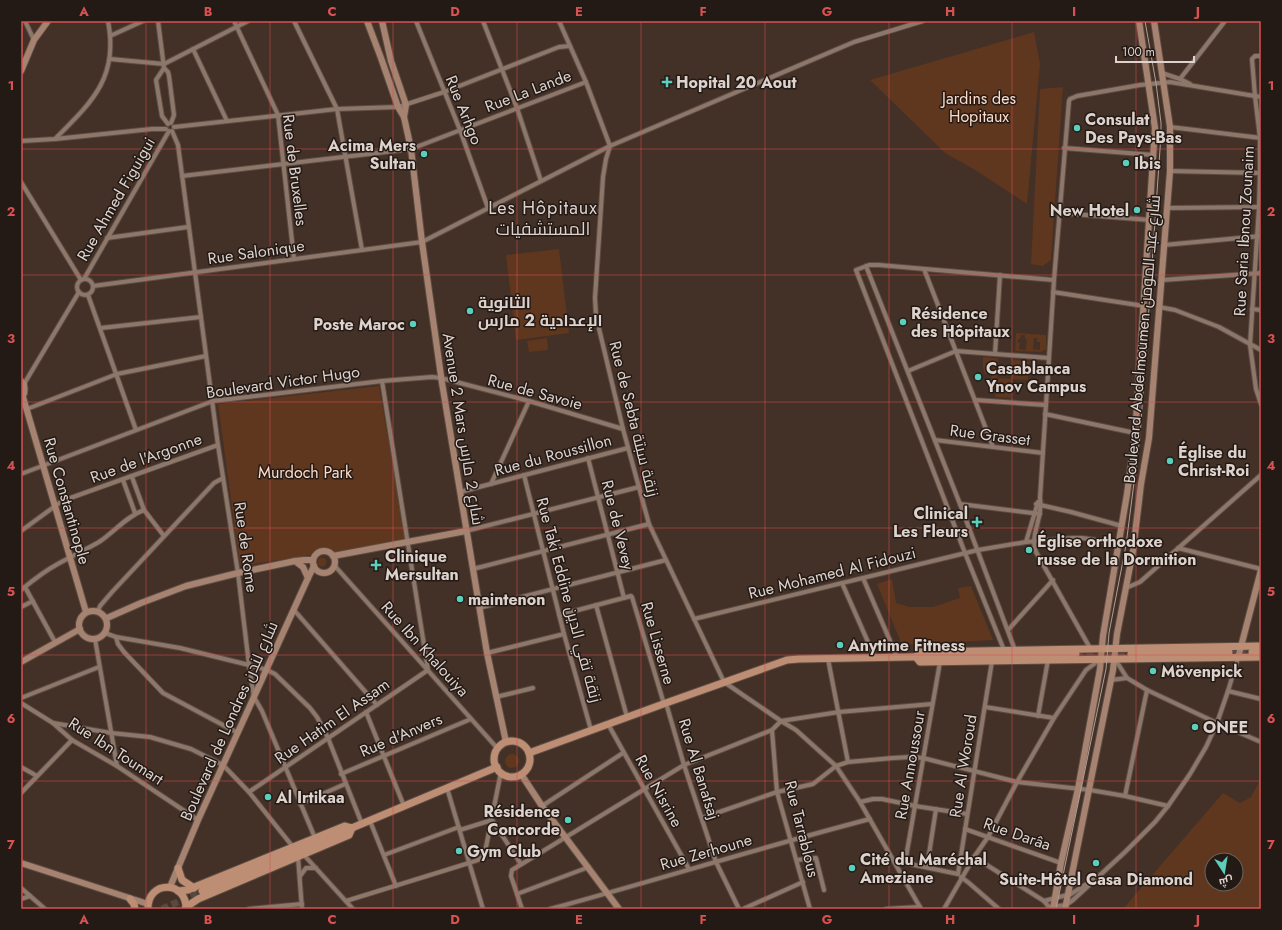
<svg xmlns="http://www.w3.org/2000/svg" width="1282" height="930" font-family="Jost,Cairo,sans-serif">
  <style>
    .green { fill: #5f361e; fill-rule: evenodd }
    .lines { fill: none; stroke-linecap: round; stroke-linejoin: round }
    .primary-tunnel { stroke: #5a483f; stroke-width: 7; stroke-dasharray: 7 3.5; stroke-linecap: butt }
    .street-casing { stroke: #5c4c43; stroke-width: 6 }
    .secondary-casing { stroke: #5c4c43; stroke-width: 8 }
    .primary-casing { stroke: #5c4c43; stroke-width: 9 }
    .street { stroke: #8d776b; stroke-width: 4 }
    .secondary { stroke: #a58370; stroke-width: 6 }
    .primary { stroke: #bd8e74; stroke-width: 7 }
    .tram { stroke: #aea098; stroke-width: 1 }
    .grid { fill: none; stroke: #d85251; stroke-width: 1; stroke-opacity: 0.55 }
    .poi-dot { fill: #5bcebc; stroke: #231a16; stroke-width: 1.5 }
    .labels { text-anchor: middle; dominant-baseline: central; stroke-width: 3; stroke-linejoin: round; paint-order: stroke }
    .poi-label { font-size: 16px; font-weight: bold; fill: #ded2cc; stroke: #231a16; text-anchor: start }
    .street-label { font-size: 16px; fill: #ded2cc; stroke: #231a16 }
    .park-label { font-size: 16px; fill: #fddbc7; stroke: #231a16 }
    .quarter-label { font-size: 18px; letter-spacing: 1px; fill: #ded2cc; stroke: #231a16 }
    .neatline { fill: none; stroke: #d85251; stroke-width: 1.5 }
    .grid-label { font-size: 13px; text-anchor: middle; font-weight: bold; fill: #d85251 }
  </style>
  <rect width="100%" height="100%" fill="#433026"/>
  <!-- green -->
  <g class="green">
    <polygon points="1034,32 1040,64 1027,204 975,170 945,153 870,80"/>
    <polygon points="1063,87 1051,260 1043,266 1031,264 1040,89"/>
    <polygon points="559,249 569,333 516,340 506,255"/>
    <path d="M1016 333 1046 335V349L1041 352 1015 351ZM1021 335H1025V339H1027L1026 349 1025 350 1019 349 1020 343H1018V339H1020ZM1034 338H1037V342H1040V350L1033 349Z"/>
    <polygon points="547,338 548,350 529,352 527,341"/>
    <path d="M983 357 998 358 997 378 1012 379 1013 360 1030 361 1028 380 1012 379 1011 398 995 397 996 382 991 381C991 374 994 370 994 364L986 363 988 374H985L983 368ZM1019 364 1025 365V372H1024V375L1018 376V373H1017V369H1019Z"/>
    <path d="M379 386 405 539 333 552C325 546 317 547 312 555L240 566 218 404Z"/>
    <circle cx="322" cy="562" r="4.5"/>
    <polygon points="892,579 896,603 910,607 933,607 960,598 958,588 971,586 993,640 902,645 877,584"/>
    <circle cx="512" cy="761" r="7"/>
    <path d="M1261 778V909H1123L1223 793 1240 803 1251 797ZM1212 860H1236V884H1212Z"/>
  </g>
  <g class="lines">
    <!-- primary-tunnel -->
    <g class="primary-tunnel">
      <polyline points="1229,652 1252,652"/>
      <polyline points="1076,654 1131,654"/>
      <polyline points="162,909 202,891"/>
    </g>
    <defs>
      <g id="street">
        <polyline points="25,21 34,40"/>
        <polyline points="158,21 164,68 168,72 169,76 174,115 171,123"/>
        <polyline points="234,21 278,115 294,259"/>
        <polyline points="294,21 337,109 362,250"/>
        <polyline points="416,21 460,130 488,208"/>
        <polyline points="483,21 517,108 541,181"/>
        <polyline points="559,21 586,82 610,146"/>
        <polyline points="110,36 143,21"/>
        <polyline points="193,49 227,121"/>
        <polyline points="1261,56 1255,56 1252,59 1255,96 1260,138 1260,173 1259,207 1250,345 1256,389 1261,404"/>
        <polyline points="110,59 164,64 248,21"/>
        <polyline points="164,68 156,80 162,116 168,124"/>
        <polyline points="1162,73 1180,79 1190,84"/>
        <polyline points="1180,79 1225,21"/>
        <polyline points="174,127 337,109 398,107 444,92 559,47 570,46"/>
        <polyline points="1170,127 1261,138"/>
        <polyline points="172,131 178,145 218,445 238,573 249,665 254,697 262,711 315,838"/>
        <path d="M56 138C92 102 119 77 108 21"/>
        <polyline points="21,141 55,139 152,129 166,129"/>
        <polyline points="610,146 606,159 603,177 595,298 596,316 623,429 649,524 724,682 781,721 796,730 836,766 860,802 921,909"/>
        <polyline points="1064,148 1154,155"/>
        <polyline points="1170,171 1260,173"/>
        <polyline points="182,176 411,149 586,82"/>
        <polyline points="21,182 81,280"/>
        <polyline points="1167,208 1261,207"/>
        <polyline points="1060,213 1150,220"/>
        <polyline points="107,238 188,227"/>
        <polyline points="1164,245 1261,236"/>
        <polyline points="866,266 960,504 1015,650"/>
        <polyline points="924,269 993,447"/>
        <circle cx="85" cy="287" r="8"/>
        <polyline points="84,279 169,131"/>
        <polyline points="1162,280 1261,273"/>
        <polyline points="93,286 422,242 610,146 854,42 923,21"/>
        <polyline points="1053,292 1144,306"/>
        <polyline points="88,295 136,430"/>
        <polyline points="1159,307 1175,310 1219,327 1261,350"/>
        <polyline points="1252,309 1261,310"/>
        <polyline points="101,328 201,317"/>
        <polyline points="995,354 1000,275"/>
        <polyline points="908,371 956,351 1049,358"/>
        <polyline points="24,384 79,292"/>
        <polyline points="975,400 1046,405"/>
        <polyline points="27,409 117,374 206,356"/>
        <polyline points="1045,414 1135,433"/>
        <polyline points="935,440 1043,453"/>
        <polyline points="588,458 624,598"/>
        <polyline points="21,474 213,401 382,381 432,377 441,378 529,401 623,429"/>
        <polyline points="524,475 564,634 591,730"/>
        <polyline points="132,477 144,510 164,536"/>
        <polyline points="123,480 135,513"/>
        <polyline points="491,484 529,401"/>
        <polyline points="460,492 628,448"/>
        <polyline points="960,504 1040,514"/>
        <polyline points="1036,504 1071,512 1122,526"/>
        <polyline points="21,531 62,501 218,445"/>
        <polyline points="466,531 639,487"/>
        <polyline points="1026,542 1038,502"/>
        <polyline points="1178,548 1261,569"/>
        <polyline points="334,565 498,749"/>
        <polyline points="473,569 649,524"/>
        <polyline points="863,578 897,657"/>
        <polyline points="842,583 875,658"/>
        <polyline points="25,587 55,642"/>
        <polyline points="1126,588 1140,582 1261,475"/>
        <path d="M21 590C32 581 43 572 56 565 70 557 85 550 99 542 114 532 127 516 144 510"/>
        <polyline points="596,605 627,717"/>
        <polyline points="21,607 33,601"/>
        <polyline points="479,608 666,560"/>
        <polyline points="294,610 377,705"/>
        <polyline points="98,611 100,606 112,592 199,499 214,483 223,478"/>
        <polyline points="559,615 631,596 632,597 664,704"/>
        <polyline points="694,619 978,550 1026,542 1072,538 1082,538 1118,543"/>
        <polyline points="1008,630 1053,580"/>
        <polyline points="105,633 116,637 180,648 249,665 267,670 275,674 310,708 317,717 328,738 362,824"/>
        <polyline points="116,637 118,644 124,652 163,693 238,733"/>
        <polyline points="95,639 117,766"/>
        <path d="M1090 648 1036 552C1029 536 1044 516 1040 498L1054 280 1069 101 1070 99 1077 96 1140 85 1170 82 1261 97"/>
        <polyline points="1004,650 965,553 856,270 869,265 879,265 1054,280"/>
        <polyline points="487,653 564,634"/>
        <polyline points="828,659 848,762"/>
        <polyline points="1115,659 1127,678 1147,690 1217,723 1261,742"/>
        <polyline points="1111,680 1127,678"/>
        <polyline points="1228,691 1261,699"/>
        <polyline points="496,697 533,688"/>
        <polyline points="21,698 99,667"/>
        <polyline points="21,703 53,723 72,740 117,766 198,820"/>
        <polyline points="666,703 684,765 716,862 739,909"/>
        <polyline points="985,707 1054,718"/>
        <polyline points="366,712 404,806"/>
        <polyline points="1038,716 1048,660"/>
        <polyline points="53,723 111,733 150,737 191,749 223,765 249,792 293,847"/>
        <polyline points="608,724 689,869"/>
        <polyline points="772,730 777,792 810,909"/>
        <polyline points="21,767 37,776"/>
        <polyline points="341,774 471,719"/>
        <polyline points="447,788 483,909"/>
        <polyline points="249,792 428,670 382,381"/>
        <polyline points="21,793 72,740"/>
        <polyline points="1125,796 1147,690"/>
        <polyline points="860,802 873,799 882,799 915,806 967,814"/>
        <polyline points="300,804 345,784"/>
        <polyline points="542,806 623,753"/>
        <polyline points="702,818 777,792 813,784 836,766 848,762 893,758 911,757 923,758 1017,782 1090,790 1125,796 1168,806"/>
        <polyline points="370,821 396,886"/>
        <polyline points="965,829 1061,863"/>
        <polyline points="460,830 492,820 521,864"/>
        <polyline points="303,854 353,909"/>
        <polyline points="384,855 459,827"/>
        <polyline points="298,857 302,909"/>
        <polyline points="974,857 1044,901 1049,907"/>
        <polyline points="797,860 816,858 824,890"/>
        <polyline points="905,863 940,662"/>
        <polyline points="905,863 958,874"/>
        <polyline points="927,867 936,809"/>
        <polyline points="958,874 992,661"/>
        <polyline points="300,876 306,868 316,868"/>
        <polyline points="961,877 969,883 999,909"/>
        <polyline points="21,888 45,909"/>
        <polyline points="517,894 589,867"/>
        <polyline points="21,899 30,896"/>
        <path d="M346 901 469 863C476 861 483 859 485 852L501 772"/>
        <polyline points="1044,901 1071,894 1096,878"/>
        <polyline points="1049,907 1066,905 1073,900 1125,852 1155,822 1168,806 1190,774 1206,747 1217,723 1228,691 1238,658"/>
        <polyline points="249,909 302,904"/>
        <polyline points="522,909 511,876 512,870 684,765 772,730 781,721 839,712 932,704"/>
        <path d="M550 909C657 880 762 847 870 819"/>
        <polyline points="743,909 803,882"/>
        <polyline points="886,909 920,907"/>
        <polyline points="944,909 974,857 988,837 1017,782 1054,718 1086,670 1098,661"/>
      </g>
      <g id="secondary">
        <polyline points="367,21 381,58 398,107 404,117 411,149 422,242 442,383 487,653 506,742"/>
        <polyline points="382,21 391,61 406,105 404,117"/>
        <polyline points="21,71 34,40 48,21"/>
        <path d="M21 381 24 384C25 389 25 395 21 398"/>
        <polyline points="23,397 86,612"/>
        <circle cx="324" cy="562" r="11"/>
        <polyline points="333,556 466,531"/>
        <polyline points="295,561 303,567 308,578"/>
        <circle cx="93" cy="625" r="14"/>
        <polyline points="107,618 141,603 186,586 238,573 295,561 304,560 313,560"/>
        <polyline points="1238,658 1261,570"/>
        <polyline points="21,662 80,629"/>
        <polyline points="521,774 542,806 619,909"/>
        <polyline points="21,863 148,904"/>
        <polyline points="170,887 198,820 308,578 314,566"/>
        <polyline points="1053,909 1061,863 1078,789 1100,669 1103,636 1127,494 1135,436 1155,128 1139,21"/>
        <polyline points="1065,909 1113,670 1117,634 1133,551 1141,484 1149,438 1170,171 1170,127 1154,21"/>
      </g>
      <g id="primary">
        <polyline points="1252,652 1261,652"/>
        <polyline points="1131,654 1229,652"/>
        <polyline points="916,657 920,652 1261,646"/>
        <polyline points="916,657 920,662 1261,657"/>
        <circle cx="512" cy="759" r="18"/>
        <polyline points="529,753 666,703 787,660 799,659 1076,654"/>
        <polyline points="178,868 182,880 194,888"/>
        <polyline points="178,891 188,890 197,886 345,826 352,828"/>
        <polyline points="202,891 497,767"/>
        <polyline points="130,899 134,904 135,909"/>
        <polyline points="186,907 198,899 349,835 352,828"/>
        <path d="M148 909C147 880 187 880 186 909"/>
      </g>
    </defs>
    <!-- street casing -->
    <use href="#street" class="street-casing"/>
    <!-- secondary casing -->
    <use href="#secondary" class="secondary-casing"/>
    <!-- primary casing -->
    <use href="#primary" class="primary-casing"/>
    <!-- street -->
    <use href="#street" class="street"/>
    <!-- secondary -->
    <use href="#secondary" class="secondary"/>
    <!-- primary -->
    <use href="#primary" class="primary"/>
    <!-- tram -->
    <polyline class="tram" points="1056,909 1106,669 1109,633 1126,545 1140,436 1161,135 1161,123 1156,83 1145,21"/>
  </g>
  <!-- grid -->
  <path class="grid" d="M146 21V909M270 21V909M393 21V909M517 21V909M641 21V909M765 21V909M889 21V909M1012 21V909M1136 21V909M21 149H1261M21 275H1261M21 402H1261M21 528H1261M21 655H1261M21 781H1261"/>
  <!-- markers -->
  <g class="poi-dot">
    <path d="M665 76h4v4h4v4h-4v4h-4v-4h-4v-4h4z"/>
    <circle cx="1077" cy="128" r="4"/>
    <circle cx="424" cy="154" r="4"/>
    <circle cx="1126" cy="163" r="4"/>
    <circle cx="1137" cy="210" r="4"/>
    <circle cx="470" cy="311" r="4"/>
    <circle cx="903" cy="322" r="4"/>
    <circle cx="413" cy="324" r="4"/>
    <circle cx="978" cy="377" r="4"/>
    <circle cx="1170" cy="461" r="4"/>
    <path d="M975 516h4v4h4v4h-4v4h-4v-4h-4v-4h4z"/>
    <circle cx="1029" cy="550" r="4"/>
    <path d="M374 559h4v4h4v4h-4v4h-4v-4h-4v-4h4z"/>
    <circle cx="460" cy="599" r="4"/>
    <circle cx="840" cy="645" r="4"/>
    <circle cx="1153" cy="671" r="4"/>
    <circle cx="1195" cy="727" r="4"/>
    <circle cx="268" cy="797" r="4"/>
    <circle cx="568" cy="820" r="4"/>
    <circle cx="459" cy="851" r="4"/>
    <circle cx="1096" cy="863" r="4"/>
    <circle cx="852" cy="868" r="4"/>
  </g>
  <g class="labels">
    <!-- poi labels -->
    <g class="poi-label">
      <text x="676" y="82">Hopital 20 Aout</text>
      <text x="1085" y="119">Consulat<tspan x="1085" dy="18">Des Pays-Bas</tspan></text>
      <text x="416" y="145" text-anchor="end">Acima Mers<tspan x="416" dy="18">Sultan</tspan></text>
      <text x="1134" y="163">Ibis</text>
      <text x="1129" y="210" text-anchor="end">New Hotel</text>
      <text x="478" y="302">الثانوية<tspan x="478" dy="18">الإعدادية 2 مارس</tspan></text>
      <text x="911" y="313">Résidence<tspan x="911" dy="18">des Hôpitaux</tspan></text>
      <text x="405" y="324" text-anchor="end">Poste Maroc</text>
      <text x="986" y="368">Casablanca<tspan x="986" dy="18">Ynov Campus</tspan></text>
      <text x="1178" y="452">Église du<tspan x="1178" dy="18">Christ-Roi</tspan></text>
      <text x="968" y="513" text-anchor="end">Clinical<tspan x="968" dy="18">Les Fleurs</tspan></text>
      <text x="1037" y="541">Église orthodoxe<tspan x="1037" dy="18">russe de la Dormition</tspan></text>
      <text x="385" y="556">Clinique<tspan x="385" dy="18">Mersultan</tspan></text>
      <text x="468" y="599">maintenon</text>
      <text x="848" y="645">Anytime Fitness</text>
      <text x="1161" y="671">Mövenpick</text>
      <text x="1203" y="727">ONEE</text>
      <text x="276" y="797">Al Irtikaa</text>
      <text x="560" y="811" text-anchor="end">Résidence<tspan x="560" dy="18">Concorde</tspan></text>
      <text x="467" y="851">Gym Club</text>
      <text x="860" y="859">Cité du Maréchal<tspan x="860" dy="18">Ameziane</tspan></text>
      <text x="1096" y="879" text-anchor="middle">Suite-Hôtel Casa Diamond</text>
    </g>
    <!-- street labels -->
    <g class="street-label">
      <text transform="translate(528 91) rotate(-21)">Rue La Lande</text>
      <text transform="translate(464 110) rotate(68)">Rue Arhgo</text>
      <text transform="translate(295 170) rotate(83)">Rue de Bruxelles</text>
      <text transform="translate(116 199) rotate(-60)">Rue Ahmed Figuigui</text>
      <text transform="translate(1244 231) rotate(-87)">Rue Saria Ibnou Zounaim</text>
      <text transform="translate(256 252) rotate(-8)">Rue Salonique</text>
      <text transform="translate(1142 339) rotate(-85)">Boulevard Abdelmoumen شارع عبد المومن</text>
      <text transform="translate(283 382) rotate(-8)">Boulevard Victor Hugo</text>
      <text transform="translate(535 392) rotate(15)">Rue de Savoie</text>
      <text transform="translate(634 419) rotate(76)">Rue de Sebta زنقة سبتة</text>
      <text transform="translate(463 429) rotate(81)">Avenue 2 Mars شارع 2 مارس</text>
      <text transform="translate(990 435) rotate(7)">Rue Grasset</text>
      <text transform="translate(553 455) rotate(-15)">Rue du Roussillon</text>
      <text transform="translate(146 458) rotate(-20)">Rue de l'Argonne</text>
      <text transform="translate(67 501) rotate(74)">Rue Constantinople</text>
      <text transform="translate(618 525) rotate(76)">Rue de Vevey</text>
      <text transform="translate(246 547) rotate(82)">Rue de Rome</text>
      <text transform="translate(832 573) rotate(-14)">Rue Mohamed Al Fidouzi</text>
      <text transform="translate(569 600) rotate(75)">Rue Taki Eddine زنقة تقي الدين</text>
      <text transform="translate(658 643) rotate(74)">Rue Lisserne</text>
      <text transform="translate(425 649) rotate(48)">Rue Ibn Khalouiya</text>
      <text transform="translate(229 721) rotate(-66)">Boulevard de Londres شارع لندن</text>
      <text transform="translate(332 721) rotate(-35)">Rue Hatim El Assam</text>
      <text transform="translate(401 735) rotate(-23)">Rue d'Anvers</text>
      <text transform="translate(116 751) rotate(33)">Rue Ibn Toumart</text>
      <text transform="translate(910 765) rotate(-80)">Rue Annoussour</text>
      <text transform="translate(963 766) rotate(-81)">Rue Al Woroud</text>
      <text transform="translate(699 769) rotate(73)">Rue Al Banafsaj</text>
      <text transform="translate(659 791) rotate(61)">Rue Nisrine</text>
      <text transform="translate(802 829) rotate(76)">Rue Tarrablous</text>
      <text transform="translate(1017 834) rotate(19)">Rue Darâa</text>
      <text transform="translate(706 852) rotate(-16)">Rue Zerhoune</text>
    </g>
    <!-- park labels -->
    <g class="park-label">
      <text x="979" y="98">Jardins des<tspan x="979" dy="18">Hopitaux</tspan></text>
      <text x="305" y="472">Murdoch Park</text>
    </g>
    <!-- quarter labels -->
    <g class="quarter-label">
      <text x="543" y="208">Les Hôpitaux<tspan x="543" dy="21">المستشفيات</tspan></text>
    </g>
  </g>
  <!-- border -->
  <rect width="1282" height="930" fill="none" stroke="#231a16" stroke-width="44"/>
  <!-- north arrow -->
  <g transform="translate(1224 872) rotate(168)"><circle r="19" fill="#231a16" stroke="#6e645f"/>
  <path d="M0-3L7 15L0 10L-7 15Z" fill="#5bcebc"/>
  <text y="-6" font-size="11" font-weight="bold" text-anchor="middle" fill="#ded2cc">ش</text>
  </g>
  <!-- scale -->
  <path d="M1116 56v6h78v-6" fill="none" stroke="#ded2cc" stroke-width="2"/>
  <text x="1122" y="56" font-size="12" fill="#ded2cc" stroke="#231a16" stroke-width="3" paint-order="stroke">100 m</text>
  <rect x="22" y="22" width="1238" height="886" class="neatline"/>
  <g class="grid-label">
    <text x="84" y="16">A</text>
    <text x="208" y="16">B</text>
    <text x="332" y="16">C</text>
    <text x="455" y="16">D</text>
    <text x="579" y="16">E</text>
    <text x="703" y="16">F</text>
    <text x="827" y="16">G</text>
    <text x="950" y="16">H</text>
    <text x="1074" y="16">I</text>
    <text x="1198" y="16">J</text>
    <text x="11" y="90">1</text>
    <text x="1271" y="90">1</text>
    <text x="11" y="216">2</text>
    <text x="1271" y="216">2</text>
    <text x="11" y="343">3</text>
    <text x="1271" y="343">3</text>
    <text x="11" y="470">4</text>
    <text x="1271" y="470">4</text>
    <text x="11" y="596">5</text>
    <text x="1271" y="596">5</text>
    <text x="11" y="723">6</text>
    <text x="1271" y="723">6</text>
    <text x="11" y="849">7</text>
    <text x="1271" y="849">7</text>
    <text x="84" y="924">A</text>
    <text x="208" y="924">B</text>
    <text x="332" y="924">C</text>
    <text x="455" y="924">D</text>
    <text x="579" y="924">E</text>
    <text x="703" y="924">F</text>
    <text x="827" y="924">G</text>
    <text x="950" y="924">H</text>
    <text x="1074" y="924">I</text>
    <text x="1198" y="924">J</text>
  </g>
</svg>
